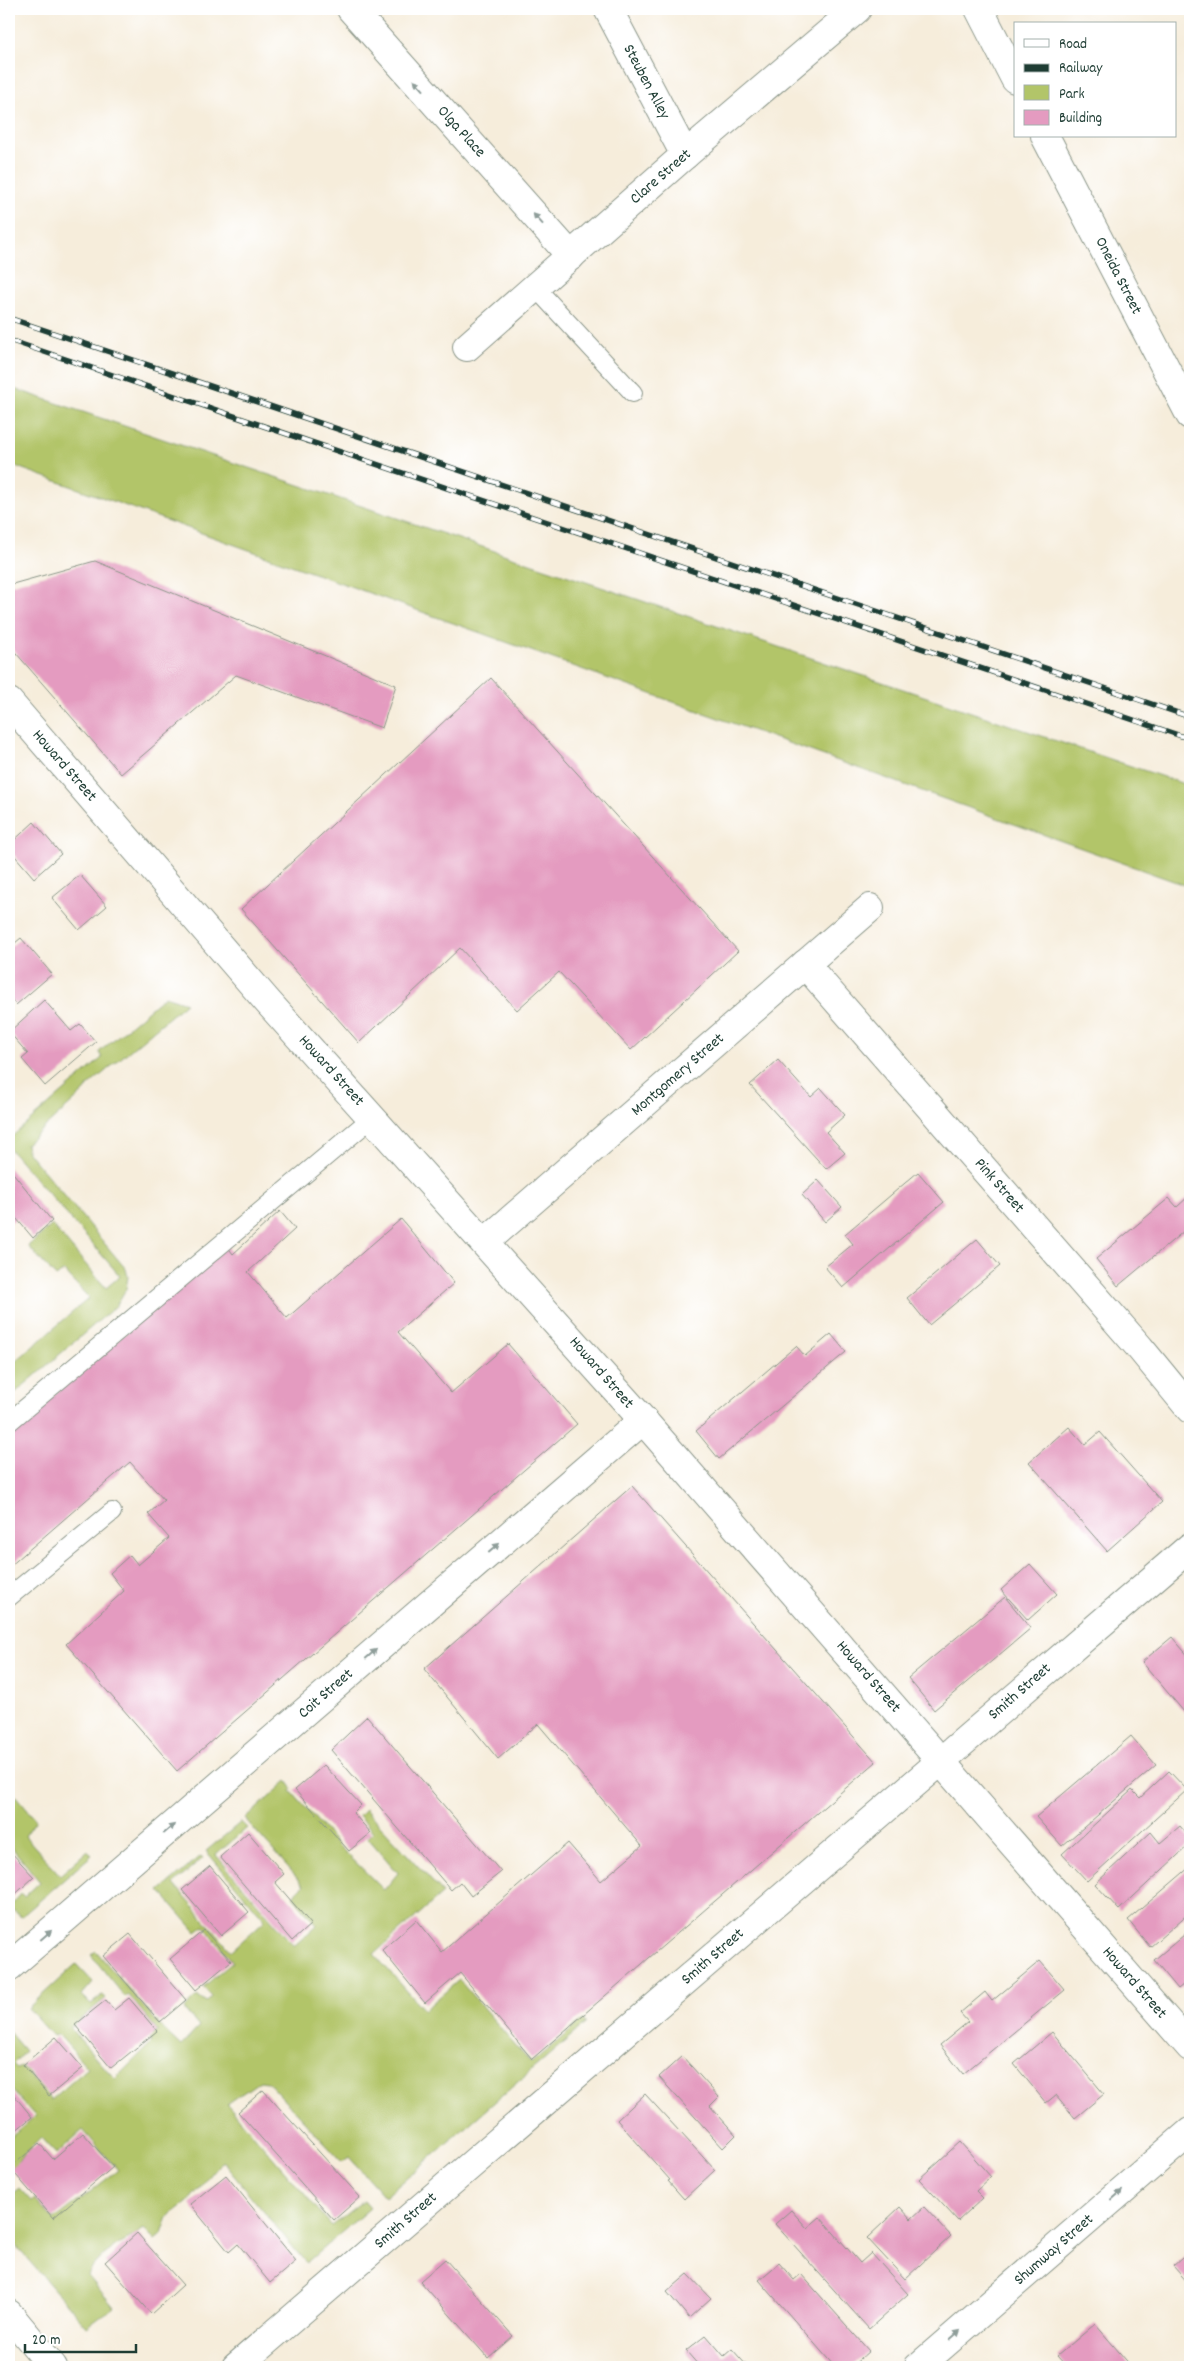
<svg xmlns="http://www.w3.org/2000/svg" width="1199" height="2376" font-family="Dekko,sans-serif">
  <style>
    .green { fill: #b2c569; stroke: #68814e }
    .building { fill: #e49bc0 }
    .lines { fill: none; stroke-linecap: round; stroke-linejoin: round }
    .service-casing { stroke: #8a9588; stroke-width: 20 }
    .minor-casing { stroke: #8a9588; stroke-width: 30 }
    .secondary-casing { stroke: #8a9588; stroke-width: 30 }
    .service { stroke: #fff; stroke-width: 18 }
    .minor { stroke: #fff; stroke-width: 28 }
    .secondary { stroke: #fff; stroke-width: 28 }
    .rail-casing { stroke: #1f3d34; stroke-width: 5.5 }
    .rail { stroke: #fff; stroke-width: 4; stroke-dasharray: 11; stroke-linecap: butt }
    .oneway { fill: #8f9e9a }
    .labels { text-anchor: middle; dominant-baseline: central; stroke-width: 5; stroke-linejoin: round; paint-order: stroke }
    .street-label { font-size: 16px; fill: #1f3d34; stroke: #fff }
  </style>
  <rect width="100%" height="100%" fill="#fff"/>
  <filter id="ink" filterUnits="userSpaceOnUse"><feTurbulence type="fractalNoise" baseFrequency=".02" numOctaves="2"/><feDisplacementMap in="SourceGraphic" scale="10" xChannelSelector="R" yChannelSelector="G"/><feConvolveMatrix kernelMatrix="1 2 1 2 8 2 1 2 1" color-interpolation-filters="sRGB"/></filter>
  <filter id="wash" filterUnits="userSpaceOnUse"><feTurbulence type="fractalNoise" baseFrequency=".0096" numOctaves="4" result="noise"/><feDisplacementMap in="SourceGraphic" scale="20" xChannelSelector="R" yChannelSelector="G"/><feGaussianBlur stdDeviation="1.12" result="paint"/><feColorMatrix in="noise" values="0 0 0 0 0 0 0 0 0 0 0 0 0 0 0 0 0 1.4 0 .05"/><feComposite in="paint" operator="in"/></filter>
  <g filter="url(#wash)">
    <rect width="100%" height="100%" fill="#f6eddb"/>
    <!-- green -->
    <g class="green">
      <polygon points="9,387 1190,786 1190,887 9,464"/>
      <polygon points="165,996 186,1003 88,1086 85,1091 26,1144 27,1151 126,1269 128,1277 126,1289 116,1306 9,1398 9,1367 89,1298 64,1271 56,1277 28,1246 52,1225 106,1288 120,1276 9,1148 9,1139 102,1058 99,1052"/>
      <path d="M287 1781 293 1789 291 1791 337 1844 384 1890 398 1873 368 1838 373 1832 359 1815 365 1809 443 1893 374 1954 424 2010 459 1980 531 2063 583 2020 586 2023 385 2197 349 2157 342 2162 268 2082 260 2081 227 2104 332 2226 364 2201 370 2208 306 2263 222 2161 188 2202 168 2217 162 2234 155 2240 144 2229C128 2240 92 2257 88 2276L114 2307 87 2327 9 2238V2197L20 2188 32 2201 35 2199 54 2220 118 2170 83 2130 56 2154 41 2138 9 2170V2139L35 2116 9 2087V2032L25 2051 13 2064 17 2068 22 2066 51 2100 88 2068 58 2034 53 2036 28 2008 76 1964 93 1982 82 1995 91 2004 103 1995 106 1998 70 2028 115 2079 152 2042 150 2039 158 2031 128 1994 125 1997 91 1955 96 1951 165 2031 181 2046 199 2027 184 2009 197 1996 206 2003 212 1997 203 1987 233 1962 204 1926 196 1932 160 1891 201 1856 203 1858 174 1884 231 1951 265 1920 206 1851 241 1822 247 1828 216 1855 294 1946 317 1925 293 1896 304 1885 245 1819Z"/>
      <polygon points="9,1788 36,1820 25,1836 60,1875 87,1851 92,1855 21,1917 10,1907 21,1894 24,1897 40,1882 9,1844"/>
    </g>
    <g id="blocks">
      <!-- building -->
      <g class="building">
        <polygon points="95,561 396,685 382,728 236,675 121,774 9,645 9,585"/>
        <polygon points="491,678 738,951 631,1050 559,972 517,1010 460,948 359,1043 241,909"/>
        <polygon points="34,822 61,854 34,878 9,849 9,845"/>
        <polygon points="80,875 107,906 79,930 52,898"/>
        <polygon points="21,938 52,974 16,1005 9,996 9,948"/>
        <polygon points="44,1000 71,1031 80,1024 96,1042 45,1086 22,1059 28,1054 9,1032"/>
        <polygon points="778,1060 811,1097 821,1088 845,1115 826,1132 845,1153 826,1169 750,1085"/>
        <polygon points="9,1168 52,1221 33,1238 16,1218 9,1224"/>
        <polygon points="918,1172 944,1202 843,1288 825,1267 853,1244 845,1234"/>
        <polygon points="818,1180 842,1207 825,1222 802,1195"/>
        <polygon points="1190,1195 1190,1226 1118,1286 1096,1259 1169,1198 1177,1207"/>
        <polygon points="280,1211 295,1229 248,1272 287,1318 401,1219 454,1283 398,1332 431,1370 451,1393 508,1344 577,1424 177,1771 66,1644 124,1591 110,1573 130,1555 138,1565 169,1538 148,1514 164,1500 130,1462 9,1567 9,1433 227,1246 233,1254"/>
        <polygon points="977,1239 1000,1266 929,1325 907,1298"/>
        <polygon points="831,1334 846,1352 719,1459 696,1431 796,1346 805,1356"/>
        <polygon points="1069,1427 1085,1445 1100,1432 1162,1502 1107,1551 1029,1462"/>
        <polygon points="632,1486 876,1762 532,2059 460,1973 425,2003 382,1950 416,1920 442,1952 568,1843 601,1881 642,1846 538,1724 498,1759 424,1669"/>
        <polygon points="1030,1564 1057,1594 1028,1620 1001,1590"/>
        <polygon points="1005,1597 1031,1628 934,1710 908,1678"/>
        <polygon points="1172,1637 1190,1658 1190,1719 1142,1662"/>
        <polygon points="367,1716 501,1872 471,1896 460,1882 451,1890 331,1750"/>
        <polygon points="1131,1736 1156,1765 1062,1846 1036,1817"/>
        <polygon points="324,1765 361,1805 353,1813 371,1833 349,1851 295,1790"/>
        <polygon points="1169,1771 1187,1790 1087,1881 1062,1854 1132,1790 1140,1798"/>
        <polygon points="1180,1826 1190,1838 1190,1844 1119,1910 1095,1884 1151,1832 1160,1843"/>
        <polygon points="248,1832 284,1874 275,1882 311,1924 292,1941 220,1857"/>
        <polygon points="9,1850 34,1877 9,1900"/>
        <polygon points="210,1866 249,1912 221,1936 182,1890"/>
        <polygon points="1190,1867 1190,1912 1150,1947 1128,1920"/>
        <polygon points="204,1930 231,1961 196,1990 170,1959"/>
        <polygon points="1190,1930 1190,1979 1178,1989 1154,1960"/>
        <polygon points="130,1934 186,2000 160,2022 103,1956"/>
        <polygon points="1040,1961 1065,1990 963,2074 940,2045 968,2022 960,2013 985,1992 992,2001"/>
        <polygon points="129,1998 157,2031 111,2068 75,2025 106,2000 114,2010"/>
        <polygon points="1052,2032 1104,2094 1075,2118 1056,2095 1046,2103 1014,2064"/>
        <polygon points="56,2037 83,2068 49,2096 23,2065"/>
        <polygon points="682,2056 719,2097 710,2106 736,2135 723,2148 659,2077"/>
        <polygon points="9,2089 32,2117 9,2136"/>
        <polygon points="263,2090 360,2197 334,2220 238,2112"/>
        <polygon points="645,2094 715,2170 684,2199 668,2181 670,2180 617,2120"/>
        <polygon points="83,2133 113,2167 53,2218 10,2168 39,2143 53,2159"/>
        <polygon points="960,2142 991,2177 976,2191 983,2198 958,2221 919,2179"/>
        <polygon points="226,2175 296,2261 270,2283 238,2244 229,2252 190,2204"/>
        <polygon points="900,2207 911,2219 924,2207 951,2236 905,2279 867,2238"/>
        <polygon points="791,2210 807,2228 820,2217 860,2263 871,2253 908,2294 869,2329 775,2224"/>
        <polygon points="137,2233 183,2285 151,2314 105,2262"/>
        <polygon points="1190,2251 1190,2285 1173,2266"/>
        <polygon points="445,2259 513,2336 488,2358 420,2281"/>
        <polygon points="779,2263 794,2280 801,2274 869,2351 851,2367 835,2367 759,2280"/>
        <polygon points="688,2274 711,2298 689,2318 667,2292"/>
        <polygon points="1095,2324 1132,2367 1067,2367 1057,2356"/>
        <polygon points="706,2335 724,2356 732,2349 748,2367 700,2367 686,2351"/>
      </g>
    </g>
  </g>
  <g filter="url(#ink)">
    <use href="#blocks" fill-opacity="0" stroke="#8a9588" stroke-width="1"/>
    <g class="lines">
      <defs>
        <g id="service">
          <polyline points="535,287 633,393"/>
          <polyline points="9,1422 373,1117"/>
          <polyline points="9,1597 112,1512"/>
        </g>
        <g id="minor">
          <polyline points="351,9 571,256"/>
          <polyline points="608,9 685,155"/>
          <polyline points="979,9 1015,79"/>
          <polyline points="1045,136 1190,415"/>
          <polyline points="467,347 685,155 857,9"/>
          <polyline points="9,702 267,1001 643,1420 1190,2047"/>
          <polyline points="805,964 1140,1348 1190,1409"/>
          <polyline points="485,1242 870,908"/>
          <polyline points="9,1967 643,1420"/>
          <polyline points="236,2367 1190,1547"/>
          <polyline points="918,2367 1190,2132"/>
        </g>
        <polyline id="secondary" points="9,2314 53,2367"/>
      </defs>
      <!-- service casing -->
      <use href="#service" class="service-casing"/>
      <!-- minor casing -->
      <use href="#minor" class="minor-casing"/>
      <!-- secondary casing -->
      <use href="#secondary" class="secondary-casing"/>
      <!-- service -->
      <use href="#service" class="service"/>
      <!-- minor -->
      <use href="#minor" class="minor"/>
      <!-- secondary -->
      <use href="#secondary" class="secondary"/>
      <defs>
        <g id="rail">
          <polyline points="9,318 1190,717"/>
          <polyline points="9,340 1190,739"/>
        </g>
      </defs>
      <!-- rail casing -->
      <use href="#rail" class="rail-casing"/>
      <!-- rail -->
      <use href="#rail" class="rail"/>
    </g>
    <!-- one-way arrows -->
    <defs><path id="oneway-solid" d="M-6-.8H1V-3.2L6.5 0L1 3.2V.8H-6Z" transform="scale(1.25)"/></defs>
    <g class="oneway">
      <use href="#oneway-solid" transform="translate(419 85) rotate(-132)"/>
      <use href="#oneway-solid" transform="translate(538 219) rotate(-132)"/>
      <use href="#oneway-solid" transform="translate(494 1548) rotate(-41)"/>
      <use href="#oneway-solid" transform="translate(371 1654) rotate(-41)"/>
      <use href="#oneway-solid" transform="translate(169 1829) rotate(-41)"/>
      <use href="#oneway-solid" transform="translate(46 1935) rotate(-41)"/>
      <use href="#oneway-solid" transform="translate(1117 2195) rotate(-41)"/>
      <use href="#oneway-solid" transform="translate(955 2335) rotate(-41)"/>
    </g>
  </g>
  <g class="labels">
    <!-- street labels -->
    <g class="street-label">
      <text transform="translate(646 82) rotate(62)">Steuben Alley</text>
      <text transform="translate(461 132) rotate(48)">Olga Place</text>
      <text transform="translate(661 177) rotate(-41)">Clare Street</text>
      <text transform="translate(1118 276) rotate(63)">Oneida Street</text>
      <text transform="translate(64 766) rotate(49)">Howard Street</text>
      <text transform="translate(331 1071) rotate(48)">Howard Street</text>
      <text transform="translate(678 1075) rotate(-41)">Montgomery Street</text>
      <text transform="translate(999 1186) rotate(49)">Pink Street</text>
      <text transform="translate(601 1373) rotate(49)">Howard Street</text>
      <text transform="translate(868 1677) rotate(49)">Howard Street</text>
      <text transform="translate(1020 1692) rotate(-41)">Smith Street</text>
      <text transform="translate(326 1694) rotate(-41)">Coit Street</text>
      <text transform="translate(713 1957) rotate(-41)">Smith Street</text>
      <text transform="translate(1134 1983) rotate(49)">Howard Street</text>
      <text transform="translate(406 2221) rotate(-41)">Smith Street</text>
      <text transform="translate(1054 2250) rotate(-41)">Shumway Street</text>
    </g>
  </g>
  <!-- margin -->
  <rect width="1199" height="2376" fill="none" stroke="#fff" stroke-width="30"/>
  <!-- legend -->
  <rect x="1014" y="22" width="162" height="115" fill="#ffffff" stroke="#a5b1ae"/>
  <rect x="1024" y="39" width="25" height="8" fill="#ffffff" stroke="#a5b1ae"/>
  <text x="1059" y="48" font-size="15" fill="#1f3d34">Road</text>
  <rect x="1024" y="64" width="25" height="8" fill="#1f3d34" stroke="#a5b1ae"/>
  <text x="1059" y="72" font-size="15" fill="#1f3d34">Railway</text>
  <rect x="1024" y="85" width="25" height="15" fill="#b2c569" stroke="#a5b1ae"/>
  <text x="1059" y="98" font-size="15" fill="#1f3d34">Park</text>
  <rect x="1024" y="110" width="25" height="15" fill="#e49bc0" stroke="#a5b1ae"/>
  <text x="1059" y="122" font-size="15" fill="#1f3d34">Building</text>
  <!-- scale -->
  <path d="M25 2344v8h111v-8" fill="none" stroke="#1f3d34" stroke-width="2.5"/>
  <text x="32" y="2344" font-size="15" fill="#1f3d34" stroke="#ffffff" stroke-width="4" paint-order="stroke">20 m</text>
</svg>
